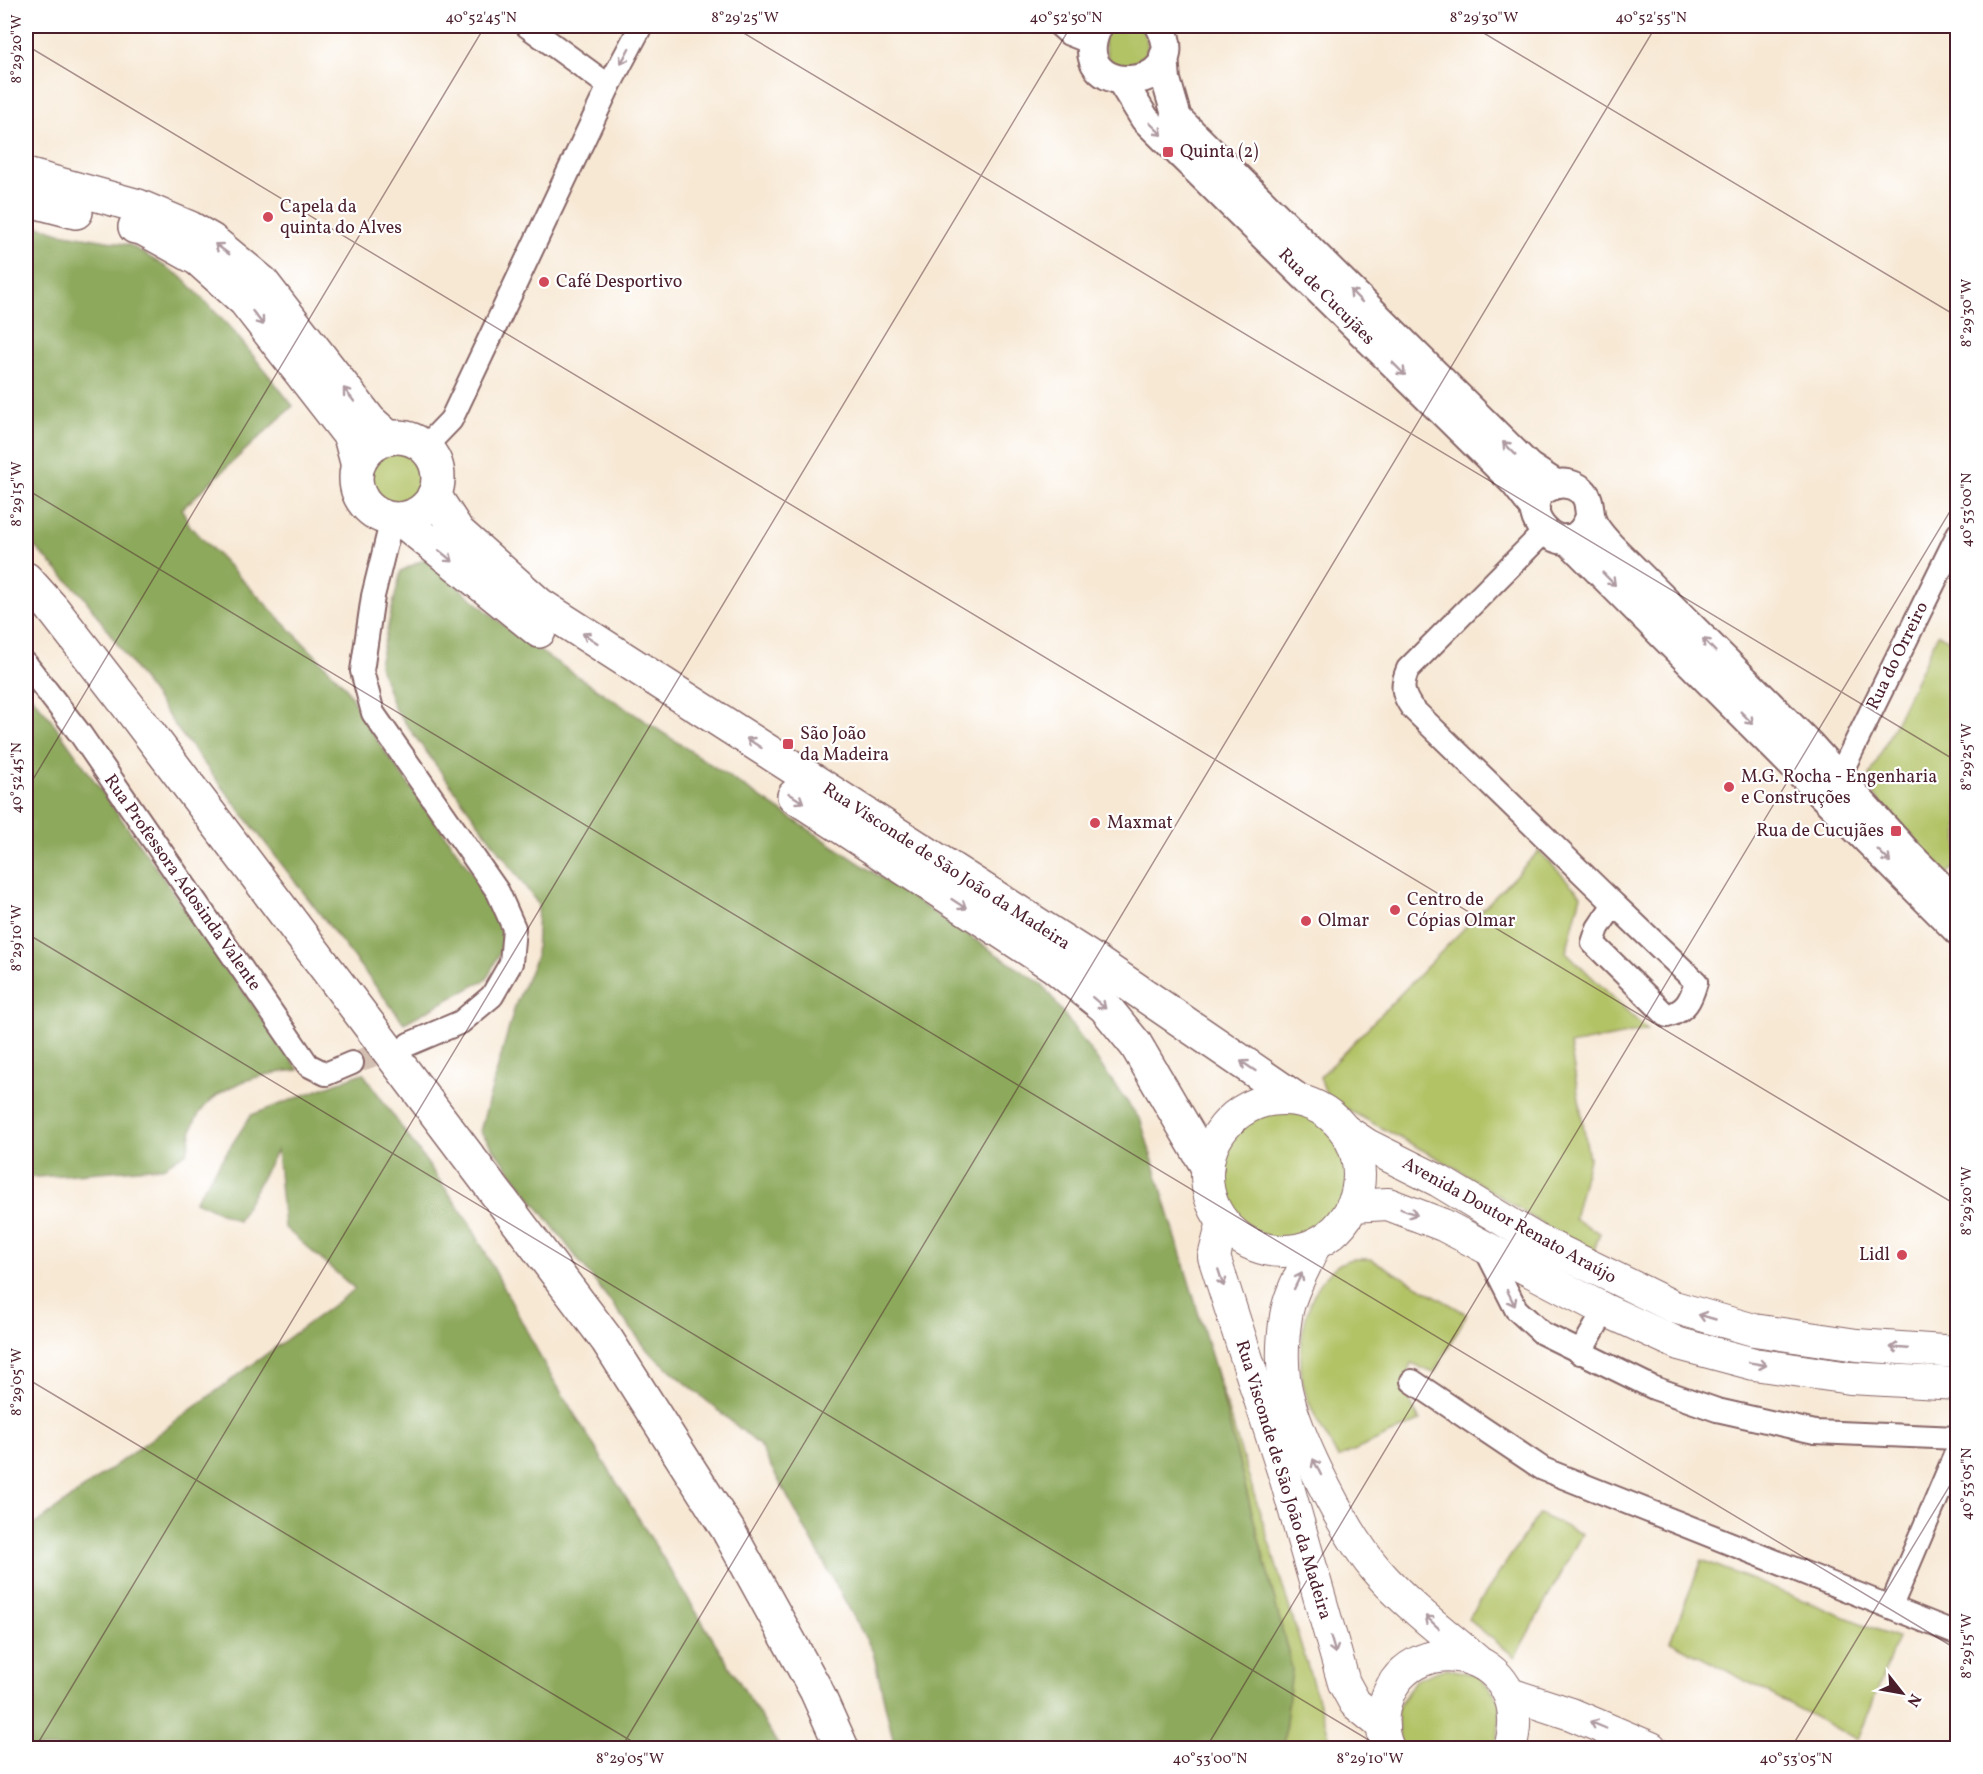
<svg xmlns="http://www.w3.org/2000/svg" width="1983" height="1774" font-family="Vollkorn,serif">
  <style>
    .green { fill: #b2c366; stroke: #7e7148; stroke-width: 1.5 }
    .forest { fill: #8da95b; stroke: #6c6443; stroke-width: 1.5 }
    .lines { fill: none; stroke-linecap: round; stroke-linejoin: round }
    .minor-tunnel { stroke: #d4c0b2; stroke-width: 22; stroke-dasharray: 22 11; stroke-linecap: butt }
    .minor-casing { stroke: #876566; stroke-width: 26 }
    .tertiary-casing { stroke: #876566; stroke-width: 32 }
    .secondary-casing { stroke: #876566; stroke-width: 34 }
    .primary-casing { stroke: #876566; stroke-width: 36 }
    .trunk-casing { stroke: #876566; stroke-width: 36 }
    .minor { stroke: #fff; stroke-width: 22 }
    .tertiary { stroke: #fff; stroke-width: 28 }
    .secondary { stroke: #fff; stroke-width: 32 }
    .primary { stroke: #fff; stroke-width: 33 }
    .trunk { stroke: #fff; stroke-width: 33 }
    .oneway { stroke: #ae9aa0 }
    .ticks { fill: none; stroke: #4a1f2b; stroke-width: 1.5; stroke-opacity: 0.45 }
    .poi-dot { fill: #d1495b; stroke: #fff; stroke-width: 2 }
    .labels { text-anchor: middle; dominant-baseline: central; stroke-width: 4.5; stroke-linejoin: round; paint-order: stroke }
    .poi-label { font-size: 18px; fill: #4a1f2b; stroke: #fff; text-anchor: start }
    .street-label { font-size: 18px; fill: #4a1f2b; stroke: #fff }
    .neatline { fill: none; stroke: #4a1f2b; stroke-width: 2 }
    .ticks-label { font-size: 15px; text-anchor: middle; fill: #4a1f2b }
  </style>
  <rect width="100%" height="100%" fill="#fff"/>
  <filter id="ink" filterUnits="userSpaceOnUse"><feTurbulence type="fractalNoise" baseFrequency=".0167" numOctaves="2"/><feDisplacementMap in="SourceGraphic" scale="12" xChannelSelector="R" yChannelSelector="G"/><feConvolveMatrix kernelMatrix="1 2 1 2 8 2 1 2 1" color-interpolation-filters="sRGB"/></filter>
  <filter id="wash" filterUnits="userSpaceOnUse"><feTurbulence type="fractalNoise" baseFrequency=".008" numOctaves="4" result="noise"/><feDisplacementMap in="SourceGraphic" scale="24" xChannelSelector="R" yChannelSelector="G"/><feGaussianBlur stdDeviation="1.35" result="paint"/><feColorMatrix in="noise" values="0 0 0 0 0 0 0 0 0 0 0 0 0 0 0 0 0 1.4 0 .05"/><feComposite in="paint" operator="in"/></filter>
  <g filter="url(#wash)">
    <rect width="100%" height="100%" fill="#f7e8d4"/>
    <!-- green -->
    <g class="green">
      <path d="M1112 26H1137C1153 39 1150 57 1134 67L1110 65 1102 35Z"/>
      <circle cx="396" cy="478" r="25"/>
      <polygon points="1938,634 1957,644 1958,863 1947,874 1872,793 1870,776"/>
      <polygon points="1539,851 1581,895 1566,952 1647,1030 1570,1045 1589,1159 1574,1219 1600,1233 1592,1256 1454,1167 1328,1099 1320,1077"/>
      <circle cx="1283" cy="1175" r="64"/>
      <path d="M1371 1259 1467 1314 1434 1373 1411 1364 1402 1386 1420 1421 1338 1458C1326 1436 1310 1411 1304 1387 1294 1349 1306 1275 1348 1260 1354 1258 1364 1259 1371 1259Z"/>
      <polygon points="1214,1365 1333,1748 1283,1748 1292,1668"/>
      <polygon points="1539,1514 1582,1534 1515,1657 1468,1619"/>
      <polygon points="1702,1560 1898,1638 1858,1740 1670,1641"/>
      <polygon points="1446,1668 1479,1676 1501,1702 1497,1748 1403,1748 1400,1745 1397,1709 1415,1680"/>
    </g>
    <!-- forest -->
    <g class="forest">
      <polygon points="26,222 60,233 130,245 182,277 235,333 293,406 182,509 190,526 345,686 369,729 491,899 505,941 487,979 404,1023 179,731 84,597 26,538"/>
      <polygon points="425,559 514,634 1043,985 1141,1121 1214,1365 1292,1668 1283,1748 895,1748 873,1652 759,1445 648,1351 480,1131 515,1006 536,957 538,904 394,708 379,664 401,571"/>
      <path d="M26 690 50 718 299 1070C263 1073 215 1084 196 1119 191 1128 190 1142 187 1152L163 1167 26 1178Z"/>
      <polygon points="363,1073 469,1222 548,1371 780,1748 26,1748 26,1531 355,1289 284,1227 277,1150 238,1221 195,1201 251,1115"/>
    </g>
  </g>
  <g filter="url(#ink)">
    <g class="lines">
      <!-- minor-tunnel -->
      <polyline class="minor-tunnel" points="352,1063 399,1047"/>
      <defs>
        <g id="minor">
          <polyline points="527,26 609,86"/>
          <polyline points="1060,26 1069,34 1092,43"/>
          <polyline points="424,448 451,420 609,86 641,26"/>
          <polyline points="392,519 373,596 362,671 373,713 498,892 514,928 511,963 492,996 461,1022 409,1044"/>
          <path d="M1544 532 1408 669C1401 685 1402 694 1412 708L1614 904 1598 928 1593 943 1667 1016C1686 1011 1691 1000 1696 982L1614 904"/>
          <polyline points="26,664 81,735 308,1065 326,1074 352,1063"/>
          <polyline points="1832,791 1958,534"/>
          <polyline points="1484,1246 1516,1309 1542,1333 1654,1388 1717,1410 1815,1432 1958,1438"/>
          <polyline points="1580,1353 1605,1310"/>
          <polyline points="1412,1381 1543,1469 1958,1634"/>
          <polyline points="1891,1606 1958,1448"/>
        </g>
        <g id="tertiary">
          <path d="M1098 26C1062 101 1197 95 1160 26"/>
          <polyline points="1164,56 1166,80 1177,118 1529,467 1555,484"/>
          <polyline points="1122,82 1145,119 1514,482 1535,509"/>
          <path d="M1590 517C1567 577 1502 501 1554 485 1563 482 1573 484 1581 490 1591 499 1588 508 1591 519 1594 529 1603 538 1610 546L1809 744 1909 855 1958 904"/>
          <polyline points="1567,539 1958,931"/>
        </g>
        <g id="secondary">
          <circle cx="1283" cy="1175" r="76"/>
          <polyline points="1346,1131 1367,1145 1439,1181 1535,1239 1674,1307 1754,1330 1857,1345 1958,1352"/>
          <polyline points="1352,1206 1388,1204 1443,1225 1605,1310 1679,1344 1754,1364 1850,1378 1958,1384"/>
          <polyline points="1223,1222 1214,1257 1286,1480 1344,1683 1355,1703 1383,1726"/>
          <path d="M1315 1244C1305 1268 1290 1291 1286 1316 1282 1342 1281 1372 1288 1398 1301 1446 1345 1534 1378 1572 1406 1604 1443 1632 1476 1660"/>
          <polyline points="1510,1694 1571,1714 1651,1748"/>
          <path d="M1388 1748C1382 1735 1381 1722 1384 1708 1403 1621 1539 1647 1510 1748"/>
        </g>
        <g id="primary">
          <polyline points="26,175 138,206 190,228 211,240 262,282 370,421 389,438"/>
          <polyline points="26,199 76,212"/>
          <polyline points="135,227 144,229 198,259 245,301 350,436 358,466"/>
          <circle cx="397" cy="478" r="41"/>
          <polyline points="434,495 458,532 540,605 1099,964 1296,1099"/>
          <polyline points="400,519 539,631"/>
          <polyline points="794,796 1054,966 1105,1007 1136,1045 1207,1166"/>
        </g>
        <polyline id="trunk" points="26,579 52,608 129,707 607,1340 728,1530 816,1690 842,1748"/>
      </defs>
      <!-- minor casing -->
      <use href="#minor" class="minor-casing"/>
      <!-- tertiary casing -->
      <use href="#tertiary" class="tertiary-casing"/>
      <!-- secondary casing -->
      <use href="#secondary" class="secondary-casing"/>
      <!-- primary casing -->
      <use href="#primary" class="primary-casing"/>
      <!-- trunk casing -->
      <use href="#trunk" class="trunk-casing"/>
      <!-- minor -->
      <use href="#minor" class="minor"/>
      <!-- tertiary -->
      <use href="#tertiary" class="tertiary"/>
      <!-- secondary -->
      <use href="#secondary" class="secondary"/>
      <!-- primary -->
      <use href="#primary" class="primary"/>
      <!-- trunk -->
      <use href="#trunk" class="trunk"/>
    </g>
    <!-- one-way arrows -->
    <defs><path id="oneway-shaft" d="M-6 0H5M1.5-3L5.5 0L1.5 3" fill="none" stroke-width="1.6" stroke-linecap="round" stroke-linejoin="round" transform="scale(1.5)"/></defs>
    <g class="oneway">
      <use href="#oneway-shaft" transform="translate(625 56) rotate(118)"/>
      <use href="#oneway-shaft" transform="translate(1156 129) rotate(44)"/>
      <use href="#oneway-shaft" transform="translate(222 249) rotate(-144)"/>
      <use href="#oneway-shaft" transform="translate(1356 296) rotate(-135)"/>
      <use href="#oneway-shaft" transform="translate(258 318) rotate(52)"/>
      <use href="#oneway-shaft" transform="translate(1399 369) rotate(45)"/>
      <use href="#oneway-shaft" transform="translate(349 395) rotate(-128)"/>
      <use href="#oneway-shaft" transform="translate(1509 448) rotate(-135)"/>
      <use href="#oneway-shaft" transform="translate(446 556) rotate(39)"/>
      <use href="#oneway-shaft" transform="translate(1609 579) rotate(45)"/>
      <use href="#oneway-shaft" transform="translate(590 638) rotate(-147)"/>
      <use href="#oneway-shaft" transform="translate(1709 645) rotate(-135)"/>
      <use href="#oneway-shaft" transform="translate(1747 718) rotate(45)"/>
      <use href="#oneway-shaft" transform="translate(754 743) rotate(-147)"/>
      <use href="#oneway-shaft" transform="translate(796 798) rotate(33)"/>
      <use href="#oneway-shaft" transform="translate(1884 856) rotate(45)"/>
      <use href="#oneway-shaft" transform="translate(959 904) rotate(33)"/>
      <use href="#oneway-shaft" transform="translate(1099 1003) rotate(41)"/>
      <use href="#oneway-shaft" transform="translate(1248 1066) rotate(-146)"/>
      <use href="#oneway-shaft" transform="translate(1409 1212) rotate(21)"/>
      <use href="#oneway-shaft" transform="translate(1221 1278) rotate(72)"/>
      <use href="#oneway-shaft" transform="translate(1298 1281) rotate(-64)"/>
      <use href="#oneway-shaft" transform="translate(1511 1298) rotate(63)"/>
      <use href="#oneway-shaft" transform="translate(1707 1317) rotate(-164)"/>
      <use href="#oneway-shaft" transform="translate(1899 1348) rotate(-175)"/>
      <use href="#oneway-shaft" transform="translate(1758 1364) rotate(10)"/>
      <use href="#oneway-shaft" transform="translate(1317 1467) rotate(-116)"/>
      <use href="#oneway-shaft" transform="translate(1432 1622) rotate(-137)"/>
      <use href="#oneway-shaft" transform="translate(1333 1645) rotate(74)"/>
      <use href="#oneway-shaft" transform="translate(1598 1725) rotate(-157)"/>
    </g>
  </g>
  <!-- ticks -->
  <path class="ticks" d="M732 26 1958 762M1472 26 1958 317M26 45 1958 1206M26 489 1958 1650M26 791 485 26M26 933 1382 1748M26 1378 643 1748M35 1748 1071 26M621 1748 1656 26M1206 1748 1958 498M1791 1748 1958 1472"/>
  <!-- markers -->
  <g class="poi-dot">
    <rect x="1162" y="146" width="12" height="12" rx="3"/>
    <circle cx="268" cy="217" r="6"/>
    <circle cx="544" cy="282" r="6"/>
    <rect x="782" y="738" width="12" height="12" rx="3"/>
    <circle cx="1729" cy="787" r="6"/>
    <circle cx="1095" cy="823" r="6"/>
    <rect x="1890" y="825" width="12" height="12" rx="3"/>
    <circle cx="1395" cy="910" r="6"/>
    <circle cx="1306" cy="921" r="6"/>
    <circle cx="1902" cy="1255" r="6"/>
  </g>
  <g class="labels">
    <!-- poi labels -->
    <g class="poi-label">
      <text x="1180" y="152">Quinta (2)</text>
      <text x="280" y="207">Capela da<tspan x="280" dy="21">quinta do Alves</tspan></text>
      <text x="556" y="282">Café Desportivo</text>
      <text x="800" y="734">São João<tspan x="800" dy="21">da Madeira</tspan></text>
      <text x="1741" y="777">M.G. Rocha - Engenharia<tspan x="1741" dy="21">e Construções</tspan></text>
      <text x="1107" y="823">Maxmat</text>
      <text x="1884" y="831" text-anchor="end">Rua de Cucujães</text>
      <text x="1407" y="900">Centro de<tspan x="1407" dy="21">Cópias Olmar</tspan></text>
      <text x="1318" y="921">Olmar</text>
      <text x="1890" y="1255" text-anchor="end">Lidl</text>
    </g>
    <!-- street labels -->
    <g class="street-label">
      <text transform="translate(1326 297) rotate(45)">Rua de Cucujães</text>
      <text transform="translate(1898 656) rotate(-64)">Rua do Orreiro</text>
      <text transform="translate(946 867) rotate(33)">Rua Visconde de São João da Madeira</text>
      <text transform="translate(182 883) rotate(55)">Rua Professora Adosinda Valente</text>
      <text transform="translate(1509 1221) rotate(29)">Avenida Doutor Renato Araújo</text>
      <text transform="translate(1283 1480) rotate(73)">Rua Visconde de São João da Madeira</text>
    </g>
  </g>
  <!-- margin -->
  <rect width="1983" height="1774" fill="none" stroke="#fff" stroke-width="66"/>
  <!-- north arrow -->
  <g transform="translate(1902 1693) rotate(121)" stroke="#ffffff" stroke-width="4.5" paint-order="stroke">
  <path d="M0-4.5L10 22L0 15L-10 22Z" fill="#4a1f2b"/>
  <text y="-9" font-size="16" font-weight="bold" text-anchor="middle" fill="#4a1f2b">N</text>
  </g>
  <rect x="33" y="33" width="1917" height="1708" class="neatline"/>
  <g class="ticks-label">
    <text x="481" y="22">40°52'45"N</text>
    <text x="745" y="22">8°29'25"W</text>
    <text x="1066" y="22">40°52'50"N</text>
    <text x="1484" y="22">8°29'30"W</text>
    <text x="1651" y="22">40°52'55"N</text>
    <text transform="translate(16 49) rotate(-90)" y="5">8°29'20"W</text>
    <text transform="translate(1966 313) rotate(-90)" y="5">8°29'30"W</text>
    <text transform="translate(16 494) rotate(-90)" y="5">8°29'15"W</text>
    <text transform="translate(1966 510) rotate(-90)" y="5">40°53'00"N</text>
    <text transform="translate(1966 757) rotate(-90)" y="5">8°29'25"W</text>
    <text transform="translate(16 778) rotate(-90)" y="5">40°52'45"N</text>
    <text transform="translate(16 938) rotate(-90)" y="5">8°29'10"W</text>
    <text transform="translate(1966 1201) rotate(-90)" y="5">8°29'20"W</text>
    <text transform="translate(16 1382) rotate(-90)" y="5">8°29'05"W</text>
    <text transform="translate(1966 1484) rotate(-90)" y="5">40°53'05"N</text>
    <text transform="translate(1966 1646) rotate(-90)" y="5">8°29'15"W</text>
    <text x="630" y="1763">8°29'05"W</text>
    <text x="1210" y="1763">40°53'00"N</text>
    <text x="1370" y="1763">8°29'10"W</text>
    <text x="1796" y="1763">40°53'05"N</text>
  </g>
</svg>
